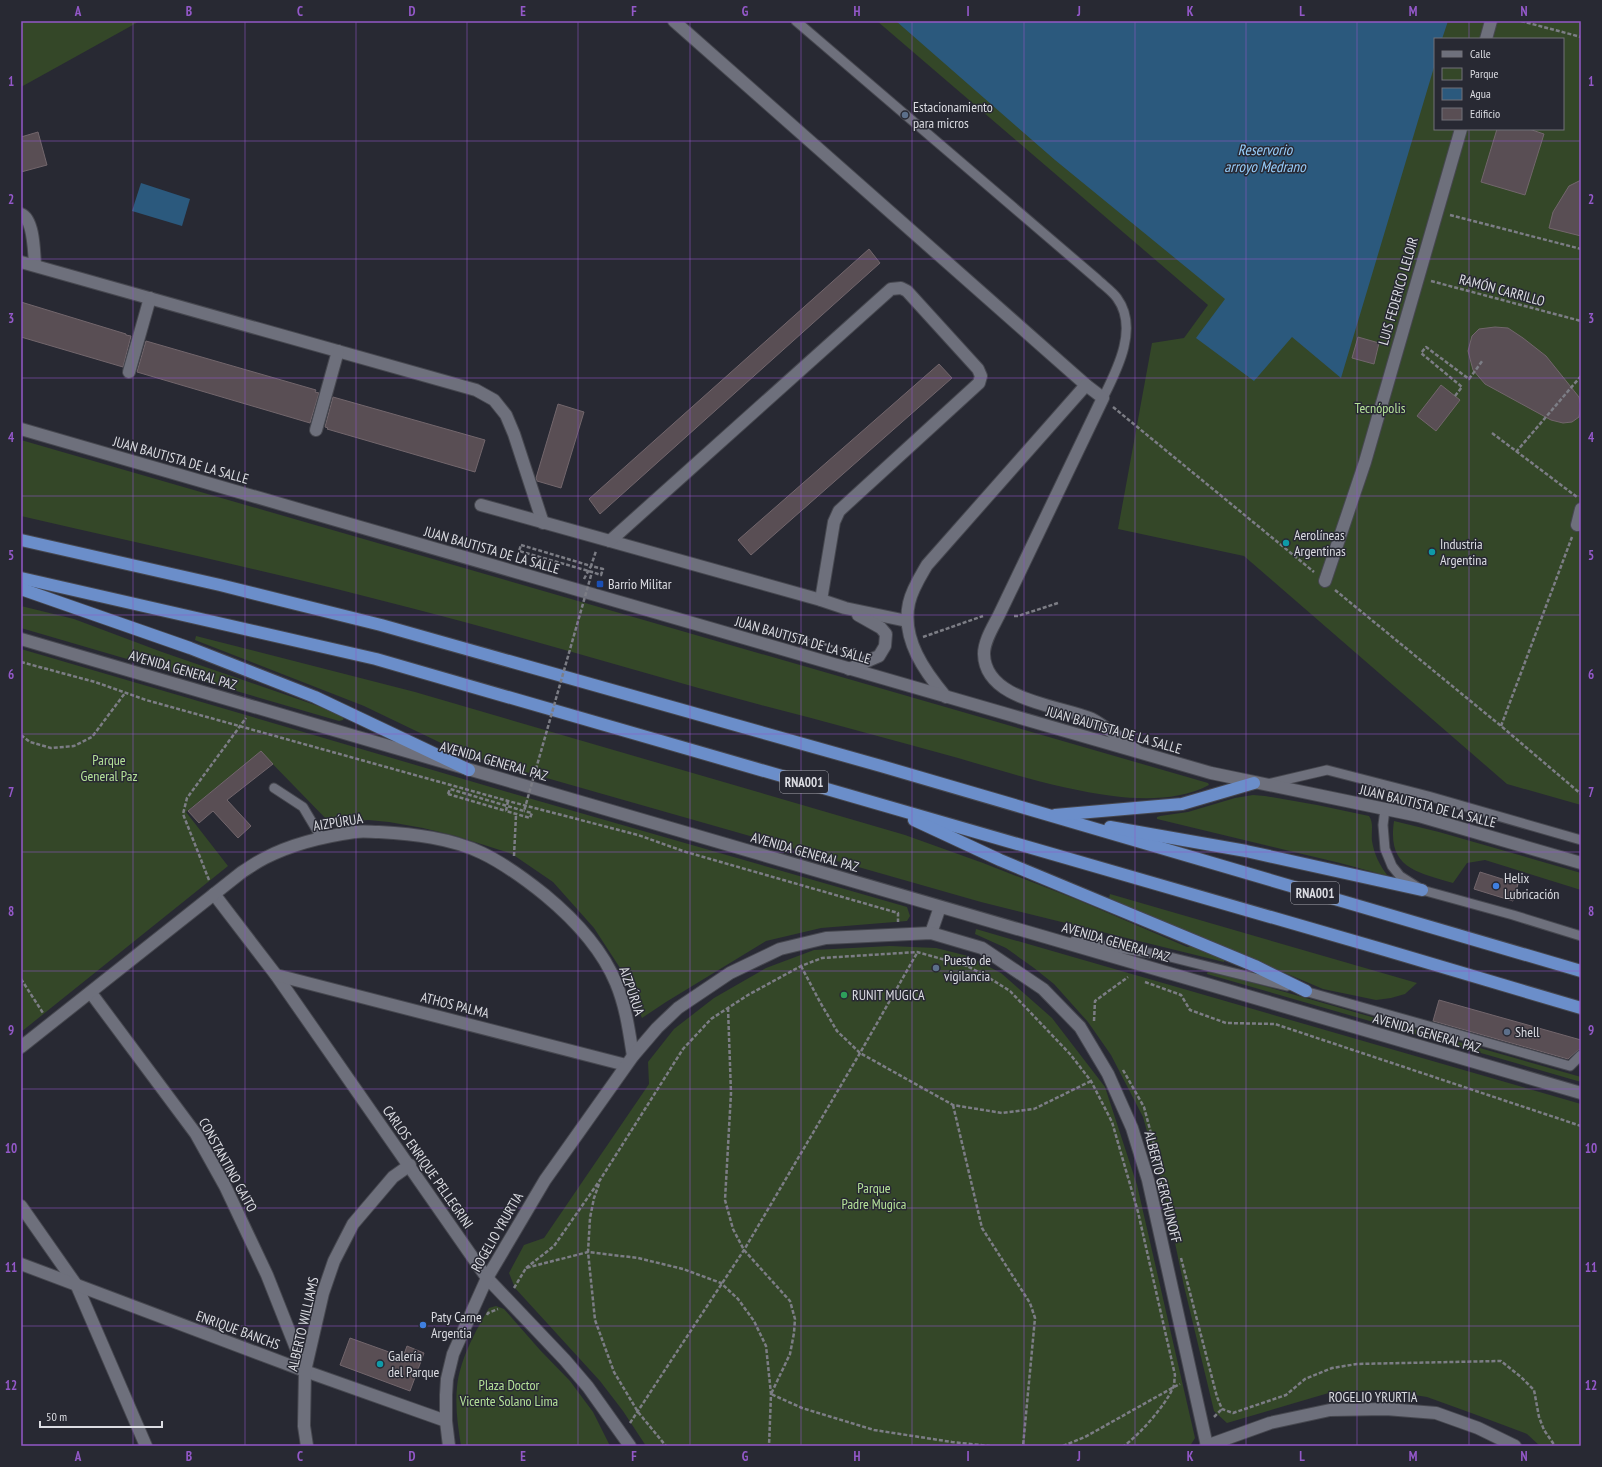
<svg xmlns="http://www.w3.org/2000/svg" width="1602" height="1467" font-family="'PT Sans Narrow',sans-serif">
  <style>
    .green { fill: #344728; fill-rule: evenodd }
    .water { fill: #2b597d }
    .building { fill: #594e54; stroke: #72666c }
    .lines { fill: none; stroke-linecap: round; stroke-linejoin: round }
    .lane-casing { stroke: #46474f; stroke-width: 11 }
    .street-casing { stroke: #46474f; stroke-width: 14 }
    .secondary-casing { stroke: #46474f; stroke-width: 14 }
    .highway-casing { stroke: #46474f; stroke-width: 14 }
    .path { stroke: #7c7d85; stroke-width: 2.5; stroke-dasharray: 4 2; stroke-linecap: butt }
    .lane { stroke: #6e707c; stroke-width: 9 }
    .street { stroke: #6e707c; stroke-width: 12 }
    .secondary { stroke: #6e707c; stroke-width: 12 }
    .highway { stroke: #6b8eca; stroke-width: 12 }
    .path-bridge { stroke: #7c7d85; stroke-width: 2.5; stroke-dasharray: 4 2; stroke-linecap: butt }
    .grid { fill: none; stroke: #9358c8; stroke-width: 1; stroke-opacity: 0.55 }
    .service-dot { fill: #5c6f8a; stroke: #282933; stroke-width: 1.5 }
    .culture-dot { fill: #0f9aa8; stroke: #282933; stroke-width: 1.5 }
    .transit-dot { fill: #1a4fb4; stroke: #282933; stroke-width: 1.5 }
    .shop-dot { fill: #3f7fe0; stroke: #282933; stroke-width: 1.5 }
    .leisure-dot { fill: #2e9e5b; stroke: #282933; stroke-width: 1.5 }
    .labels { text-anchor: middle; dominant-baseline: central; stroke-width: 3; stroke-linejoin: round; paint-order: stroke }
    .shield { fill: #282933; stroke: #a5a6ae; stroke-width: 1 }
    .shield-label { font-size: 13px; font-weight: bold; fill: #dbdce2 }
    .poi-label { font-size: 14px; fill: #dbdce2; stroke: #282933; text-anchor: start }
    .street-label { font-size: 14px; fill: #dbdce2; stroke: #282933 }
    .park-label { font-size: 14px; fill: #b4e198; stroke: #282933 }
    .water-label { font-size: 15px; font-style: italic; fill: #97cefc; stroke: #282933 }
    .neatline { fill: none; stroke: #9358c8; stroke-width: 1.5 }
    .grid-label { font-size: 13px; text-anchor: middle; font-weight: bold; fill: #9358c8 }
  </style>
  <rect width="100%" height="100%" fill="#282933"/>
  <!-- green -->
  <g class="green">
    <polygon points="21,21 140,21 21,87"/>
    <path d="M877 21H1581V805L1507 784 1244 556 1118 529 1152 343 1184 338 1208 305ZM1435 39H1563V129H1435Z"/>
    <path d="M21 440 1208 783 1209 785C1181 800 1144 800 1113 796 1060 789 1009 773 958 758 892 740 827 722 761 705 644 674 528 638 411 608 282 574 151 546 21 516Z"/>
    <polygon points="21,606 74,619 162,652 341,714 344,717 343,720 339,721 21,628"/>
    <polygon points="196,636 415,692 905,835 983,863 1078,900 1187,947 1194,946 1225,960 1224,962 981,902 466,755 364,706 195,640"/>
    <polygon points="21,649 511,793 907,907 910,916 907,921 821,928 766,941 666,1002 642,1018 622,971 594,928 553,882 512,854 456,836 423,828 389,822 368,820 347,822 332,825 261,752 186,812 228,866 21,1032"/>
    <path d="M1253 795 1265 796 1317 805 1369 816C1374 823 1371 832 1372 841 1374 854 1380 866 1388 876L1340 863 1157 819V817L1160 816 1188 812 1235 798Z"/>
    <path d="M1394 821 1439 832 1581 873V890L1485 860 1467 863 1453 883C1416 872 1387 868 1394 821Z"/>
    <polygon points="1110,894 1417,983 1405,994 1391,998 1376,1000 1323,989 1109,898"/>
    <polygon points="976,929 1581,1104 1581,1446 1540,1446 1527,1434 1474,1414 1427,1397 1383,1390 1332,1392 1227,1423 1214,1411 1184,1286 1165,1195 1143,1117 1111,1055 1088,1022 1054,984 1034,968 1006,948 975,934"/>
    <polygon points="890,946 936,948 968,956 1001,973 1052,1018 1105,1087 1137,1185 1195,1438 1190,1446 646,1446 623,1411 600,1381 515,1288 509,1273 524,1245 544,1238 649,1084 648,1062 674,1029 714,998 766,968 814,950"/>
    <polygon points="1208,970 1581,1077 1581,1082 1207,974"/>
    <path d="M496 1306 504 1309 540 1350 570 1381 593 1412 610 1446H461C458 1427 455 1407 457 1387 460 1359 475 1332 489 1308Z"/>
  </g>
  <!-- water -->
  <g class="water">
    <polygon points="896,21 1448,21 1442,39 1435,39 1435,64 1341,378 1292,337 1254,381 1196,338 1225,299 1055,160"/>
    <polygon points="141,183 190,199 182,226 132,211"/>
  </g>
  <!-- building -->
  <g class="building">
    <polygon points="1497,129 1529,129 1544,134 1525,195 1481,182"/>
    <polygon points="38,132 47,165 21,172 21,137"/>
    <polygon points="1581,180 1581,236 1549,228 1553,212 1569,186"/>
    <polygon points="869,249 880,263 600,514 589,499"/>
    <polygon points="21,302 126,334 126,335 131,336 123,367 21,337"/>
    <polygon points="1495,327 1508,328 1523,338 1546,356 1579,397 1581,406 1579,417 1572,422 1563,423 1551,420 1485,384 1473,370 1468,351 1472,336 1479,329"/>
    <polygon points="1358,337 1379,343 1374,364 1352,358"/>
    <polygon points="146,341 316,390 315,392 319,393 310,423 137,372"/>
    <polygon points="939,364 952,378 751,555 738,540"/>
    <polygon points="1441,385 1460,400 1436,431 1417,416"/>
    <polygon points="333,397 485,440 475,472 327,429 328,428 325,427"/>
    <polygon points="558,404 584,412 561,488 537,481 536,478"/>
    <polygon points="261,751 273,764 227,800 251,826 238,838 213,811 199,823 188,811"/>
    <polygon points="1480,872 1518,884 1513,901 1474,889"/>
    <polygon points="1439,1000 1581,1040 1581,1049 1577,1051 1568,1059 1433,1021"/>
    <polygon points="350,1338 403,1357 407,1346 424,1353 410,1391 340,1365"/>
  </g>
  <g class="lines">
    <defs>
      <g id="lane">
        <path d="M796 21 1097 279C1103 285 1112 291 1117 298 1139 328 1117 370 1103 398"/>
        <polyline points="1267,784 1327,770 1428,796 1581,840"/>
        <polyline points="274,788 303,807 322,839"/>
        <polyline points="1385,809 1383,825 1385,849 1392,866 1400,876 1422,890 1513,915 1581,936"/>
        <polyline points="1074,941 1162,955 1287,986"/>
        <polyline points="1301,990 1570,1066 1581,1055"/>
      </g>
      <g id="street">
        <path d="M674 21 1086 385 1103 398 999 615C993 627 984 641 984 654 985 701 1059 705 1092 719 1104 725 1124 742 1137 751"/>
        <polyline points="1486,39 1491,21"/>
        <path d="M21 214C34 219 34 252 35 265"/>
        <polyline points="21,262 476,390 494,400 506,415 514,434 543,523"/>
        <polyline points="129,372 150,298"/>
        <polyline points="316,430 338,351"/>
        <polyline points="481,505 821,600 845,608 907,621"/>
        <polyline points="1577,525 1581,509"/>
        <polyline points="610,541 891,289 901,288 907,291 978,369 981,376 979,383 839,511 834,522 821,600"/>
        <polyline points="1325,581 1365,462 1461,129"/>
        <polyline points="849,669 879,656 885,646 886,634 881,628 858,615"/>
        <path d="M946 697C925 672 901 639 909 603 912 589 920 577 927 565L1086 385"/>
        <polyline points="214,894 276,975 487,1278 565,1360 588,1387 630,1446"/>
        <polyline points="931,933 940,907"/>
        <polyline points="276,975 626,1065"/>
        <polyline points="91,993 196,1134 225,1186 267,1275 305,1371"/>
        <path d="M21 1047 242 872C250 867 257 862 265 858 292 844 326 836 355 832 363 831 371 832 379 832 413 834 451 838 482 853 505 864 525 879 545 895 574 919 601 947 616 983 626 1007 629 1031 633 1056"/>
        <polyline points="21,1206 77,1286 146,1446"/>
        <polyline points="21,1264 305,1371 446,1421"/>
        <polyline points="307,1446 304,1426 305,1371 323,1293 334,1261 353,1224 393,1177 410,1165"/>
        <polyline points="449,1446 446,1421 446,1395 447,1379 453,1354 487,1278 545,1180 633,1056 657,1028 678,1008 730,973 780,949 826,938 931,933 982,948 1043,989 1080,1027 1108,1074 1132,1128 1148,1180 1207,1446"/>
        <polyline points="1206,1446 1270,1423 1330,1410 1386,1409 1436,1413 1478,1428 1515,1446"/>
      </g>
      <g id="secondary">
        <polyline points="21,429 1211,773 1419,816 1581,863"/>
        <polyline points="21,639 1581,1093"/>
      </g>
      <g id="highway">
        <polyline points="21,540 220,585 381,625 881,766 1581,971"/>
        <polyline points="21,578 376,659 1385,950 1581,1008"/>
        <polyline points="21,589 190,648 315,697 469,770"/>
        <polyline points="1055,815 1182,804 1254,783"/>
        <polyline points="914,820 1000,860 1255,966 1306,991"/>
        <polyline points="1110,827 1246,851 1422,890"/>
      </g>
    </defs>
    <!-- lane casing -->
    <use href="#lane" class="lane-casing"/>
    <!-- street casing -->
    <use href="#street" class="street-casing"/>
    <!-- secondary casing -->
    <use href="#secondary" class="secondary-casing"/>
    <!-- highway casing -->
    <use href="#highway" class="highway-casing"/>
    <!-- path -->
    <g class="path">
      <polyline points="1521,21 1581,37"/>
      <polyline points="1450,215 1581,249"/>
      <polyline points="1431,281 1581,321"/>
      <polyline points="1455,396 1462,387 1421,353 1426,347 1469,379 1483,360"/>
      <polyline points="1113,407 1314,572"/>
      <polyline points="1492,433 1577,497"/>
      <polyline points="1516,452 1581,376"/>
      <polyline points="521,545 591,566 596,551"/>
      <polyline points="584,579 591,566 603,569 601,575 592,572"/>
      <polyline points="1335,590 1501,726 1581,794"/>
      <polyline points="1014,616 1018,616 1058,603"/>
      <polyline points="765,628 849,651 856,649"/>
      <polyline points="923,637 983,616"/>
      <polyline points="21,662 95,682 146,700 508,801 638,835 686,852 898,913 898,922"/>
      <polyline points="1501,726 1572,537"/>
      <polyline points="21,735 30,742 51,748 74,746 92,737 125,693"/>
      <polyline points="448,794 506,811"/>
      <polyline points="508,801 506,811 530,818 532,813 524,811"/>
      <polyline points="514,856 516,815"/>
      <polyline points="209,880 183,814 187,798 246,718"/>
      <polyline points="801,966 820,1002 837,1031 860,1053 953,1105 1002,1113 1034,1109 1091,1081"/>
      <polyline points="967,966 973,959"/>
      <polyline points="21,979 43,1013"/>
      <polyline points="1145,982 1181,995 1190,1010 1226,1023 1275,1024 1581,1126"/>
      <polyline points="728,1008 731,1093 725,1200 733,1229 744,1250 790,1301 795,1319 794,1333 790,1354 771,1394 802,1408 874,1430 952,1442 990,1446"/>
      <polyline points="1094,1021 1095,1001 1128,977"/>
      <polyline points="1123,1070 1144,1107 1158,1160"/>
      <polyline points="953,1105 982,1228 1030,1303 1035,1318 1023,1446"/>
      <polyline points="599,1184 594,1198 590,1218 588,1252 595,1320 614,1372 638,1412 666,1446"/>
      <polyline points="1181,1258 1217,1397 1222,1409 1233,1413 1286,1395 1305,1379 1332,1368 1357,1364 1501,1361 1521,1377 1534,1390 1539,1417 1544,1430 1555,1446"/>
      <path d="M526 1268 554 1246 600 1180 683 1049 711 1019 748 995 801 966 822 958 917 952 967 966 986 976 1010 991 1070 1054 1091 1081 1112 1122 1138 1212 1175 1375C1174 1379 1175 1384 1173 1388 1164 1407 1141 1433 1124 1446"/>
      <polyline points="514,1288 526,1268 588,1252 638,1258 683,1269 721,1283 738,1299 754,1321 766,1346 771,1394 769,1446"/>
      <polyline points="487,1315 488,1313 498,1309"/>
      <polyline points="1214,1417 1222,1409"/>
      <polyline points="630,1423 744,1250 860,1053 917,953"/>
      <polyline points="1063,1446 1085,1437 1174,1387 1180,1384"/>
    </g>
    <!-- lane -->
    <use href="#lane" class="lane"/>
    <!-- street -->
    <use href="#street" class="street"/>
    <!-- secondary -->
    <use href="#secondary" class="secondary"/>
    <!-- highway -->
    <use href="#highway" class="highway"/>
    <!-- path-bridge -->
    <polyline class="path-bridge" points="448,794 450,789 524,811 592,572 519,551 521,545"/>
  </g>
  <!-- grid -->
  <path class="grid" d="M133 21V1446M245 21V1446M356 21V1446M467 21V1446M578 21V1446M690 21V1446M801 21V1446M912 21V1446M1024 21V1446M1135 21V1446M1246 21V1446M1357 21V1446M1469 21V39M1469 129V1446M21 141H1581M21 259H1581M21 378H1581M21 496H1581M21 615H1581M21 734H1581M21 852H1581M21 971H1581M21 1089H1581M21 1208H1581M21 1326H1581"/>
  <!-- markers -->
  <g class="service-dot">
    <circle cx="905" cy="115" r="4"/>
    <circle cx="936" cy="968" r="4"/>
    <circle cx="1507" cy="1032" r="4"/>
  </g>
  <g class="culture-dot">
    <circle cx="1286" cy="543" r="4"/>
    <circle cx="1432" cy="552" r="4"/>
    <circle cx="380" cy="1364" r="4"/>
  </g>
  <rect class="transit-dot" x="596" y="580" width="8" height="8" rx="2"/>
  <g class="shop-dot">
    <circle cx="1496" cy="886" r="4"/>
    <circle cx="423" cy="1325" r="4"/>
  </g>
  <circle class="leisure-dot" cx="844" cy="995" r="4"/>
  <g class="labels">
    <!-- shield labels -->
    <g class="shield">
      <rect x="780" y="771" width="48" height="22" rx="3"/>
      <rect x="1291" y="882" width="48" height="22" rx="3"/>
    </g>
    <g class="shield-label">
      <text x="804" y="782">RNA001</text>
      <text x="1315" y="893">RNA001</text>
    </g>
    <!-- poi labels -->
    <g class="poi-label">
      <text x="913" y="107">Estacionamiento<tspan x="913" dy="16">para micros</tspan></text>
      <text x="1294" y="535">Aerolíneas<tspan x="1294" dy="16">Argentinas</tspan></text>
      <text x="1440" y="544">Industria<tspan x="1440" dy="16">Argentina</tspan></text>
      <text x="608" y="584">Barrio Militar</text>
      <text x="1504" y="878">Helix<tspan x="1504" dy="16">Lubricación</tspan></text>
      <text x="944" y="960">Puesto de<tspan x="944" dy="16">vigilancia</tspan></text>
      <text x="852" y="995">RUNIT MUGICA</text>
      <text x="1515" y="1032">Shell</text>
      <text x="431" y="1317">Paty Carne<tspan x="431" dy="16">Argentia</tspan></text>
      <text x="388" y="1356">Galería<tspan x="388" dy="16">del Parque</tspan></text>
    </g>
    <!-- street labels -->
    <g class="street-label">
      <text transform="translate(1502 290) rotate(15)">RAMÓN CARRILLO</text>
      <text transform="translate(1398 291) rotate(-74)">LUIS FEDERICO LELOIR</text>
      <text transform="translate(181 460) rotate(16)">JUAN BAUTISTA DE LA SALLE</text>
      <text transform="translate(492 550) rotate(16)">JUAN BAUTISTA DE LA SALLE</text>
      <text transform="translate(803 640) rotate(16)">JUAN BAUTISTA DE LA SALLE</text>
      <text transform="translate(183 670) rotate(16)">AVENIDA GENERAL PAZ</text>
      <text transform="translate(1114 730) rotate(16)">JUAN BAUTISTA DE LA SALLE</text>
      <text transform="translate(494 761) rotate(16)">AVENIDA GENERAL PAZ</text>
      <text transform="translate(1428 806) rotate(14)">JUAN BAUTISTA DE LA SALLE</text>
      <text transform="translate(338 822) rotate(-9)">AIZPÚRUA</text>
      <text transform="translate(805 852) rotate(16)">AVENIDA GENERAL PAZ</text>
      <text transform="translate(1116 942) rotate(16)">AVENIDA GENERAL PAZ</text>
      <text transform="translate(632 991) rotate(71)">AIZPÚRUA</text>
      <text transform="translate(455 1005) rotate(14)">ATHOS PALMA</text>
      <text transform="translate(1427 1033) rotate(16)">AVENIDA GENERAL PAZ</text>
      <text transform="translate(228 1165) rotate(61)">CONSTANTINO GAITO</text>
      <text transform="translate(428 1167) rotate(55)">CARLOS ENRIQUE PELLEGRINI</text>
      <text transform="translate(1163 1187) rotate(76)">ALBERTO GERCHUNOFF</text>
      <text transform="translate(497 1232) rotate(-60)">ROGELIO YRURTIA</text>
      <text transform="translate(303 1324) rotate(-77)">ALBERTO WILLIAMS</text>
      <text transform="translate(238 1330) rotate(20)">ENRIQUE BANCHS</text>
      <text x="1373" y="1397">ROGELIO YRURTIA</text>
    </g>
    <!-- park labels -->
    <g class="park-label">
      <text x="1380" y="408">Tecnópolis</text>
      <text x="109" y="760">Parque<tspan x="109" dy="16">General Paz</tspan></text>
      <text x="874" y="1188">Parque<tspan x="874" dy="16">Padre Mugica</tspan></text>
      <text x="509" y="1385">Plaza Doctor<tspan x="509" dy="16">Vicente Solano Lima</tspan></text>
    </g>
    <!-- water labels -->
    <g class="water-label">
      <text x="1265" y="149">Reservorio<tspan x="1265" dy="17">arroyo Medrano</tspan></text>
    </g>
  </g>
  <!-- border -->
  <rect width="1602" height="1467" fill="none" stroke="#282933" stroke-width="44"/>
  <!-- legend -->
  <rect x="1434" y="38" width="130" height="92" fill="#282933" stroke="#707179"/>
  <rect x="1442" y="51" width="20" height="6" fill="#6e707c" stroke="#707179"/>
  <text x="1470" y="58" font-size="12" fill="#dbdce2">Calle</text>
  <rect x="1442" y="68" width="20" height="12" fill="#344728" stroke="#707179"/>
  <text x="1470" y="78" font-size="12" fill="#dbdce2">Parque</text>
  <rect x="1442" y="88" width="20" height="12" fill="#2b597d" stroke="#707179"/>
  <text x="1470" y="98" font-size="12" fill="#dbdce2">Agua</text>
  <rect x="1442" y="108" width="20" height="12" fill="#594e54" stroke="#707179"/>
  <text x="1470" y="118" font-size="12" fill="#dbdce2">Edificio</text>
  <!-- scale -->
  <path d="M40 1421v6h122v-6" fill="none" stroke="#dbdce2" stroke-width="2"/>
  <text x="46" y="1421" font-size="12" fill="#dbdce2" stroke="#282933" stroke-width="3" paint-order="stroke">50 m</text>
  <rect x="22" y="22" width="1558" height="1423" class="neatline"/>
  <g class="grid-label">
    <text x="78" y="16">A</text>
    <text x="189" y="16">B</text>
    <text x="300" y="16">C</text>
    <text x="412" y="16">D</text>
    <text x="523" y="16">E</text>
    <text x="634" y="16">F</text>
    <text x="745" y="16">G</text>
    <text x="857" y="16">H</text>
    <text x="968" y="16">I</text>
    <text x="1079" y="16">J</text>
    <text x="1190" y="16">K</text>
    <text x="1302" y="16">L</text>
    <text x="1413" y="16">M</text>
    <text x="1524" y="16">N</text>
    <text x="11" y="86">1</text>
    <text x="1591" y="86">1</text>
    <text x="11" y="204">2</text>
    <text x="1591" y="204">2</text>
    <text x="11" y="323">3</text>
    <text x="1591" y="323">3</text>
    <text x="11" y="442">4</text>
    <text x="1591" y="442">4</text>
    <text x="11" y="560">5</text>
    <text x="1591" y="560">5</text>
    <text x="11" y="679">6</text>
    <text x="1591" y="679">6</text>
    <text x="11" y="797">7</text>
    <text x="1591" y="797">7</text>
    <text x="11" y="916">8</text>
    <text x="1591" y="916">8</text>
    <text x="11" y="1035">9</text>
    <text x="1591" y="1035">9</text>
    <text x="11" y="1153">10</text>
    <text x="1591" y="1153">10</text>
    <text x="11" y="1272">11</text>
    <text x="1591" y="1272">11</text>
    <text x="11" y="1390">12</text>
    <text x="1591" y="1390">12</text>
    <text x="78" y="1461">A</text>
    <text x="189" y="1461">B</text>
    <text x="300" y="1461">C</text>
    <text x="412" y="1461">D</text>
    <text x="523" y="1461">E</text>
    <text x="634" y="1461">F</text>
    <text x="745" y="1461">G</text>
    <text x="857" y="1461">H</text>
    <text x="968" y="1461">I</text>
    <text x="1079" y="1461">J</text>
    <text x="1190" y="1461">K</text>
    <text x="1302" y="1461">L</text>
    <text x="1413" y="1461">M</text>
    <text x="1524" y="1461">N</text>
  </g>
</svg>
